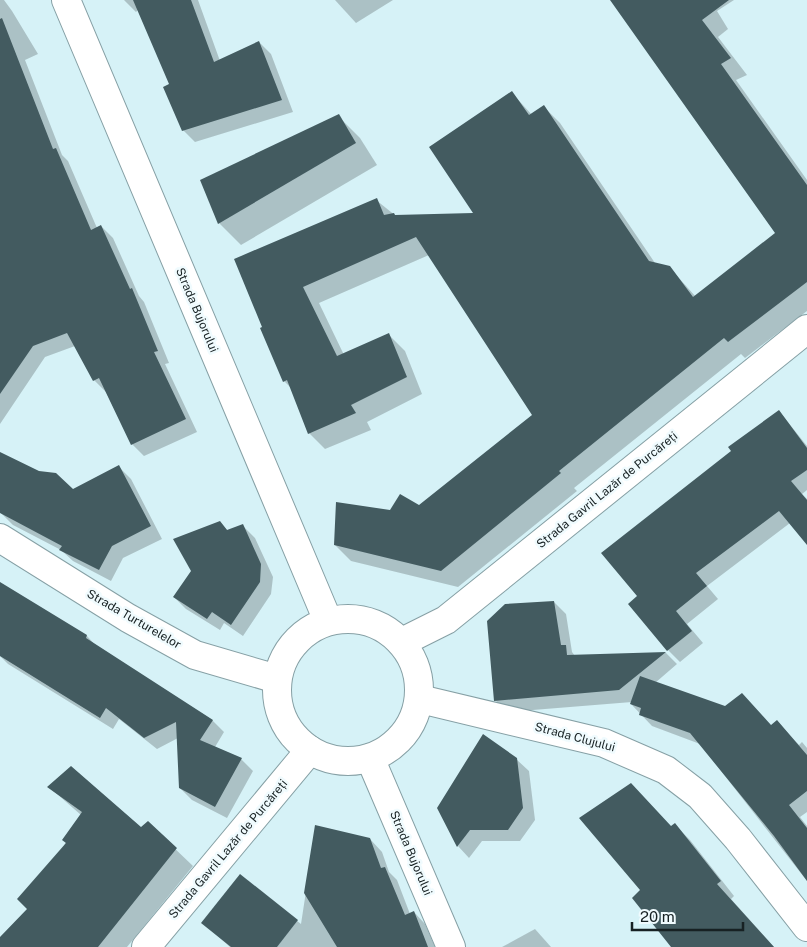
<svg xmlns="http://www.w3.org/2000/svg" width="807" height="947" font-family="'Public Sans',sans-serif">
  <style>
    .shadow { fill: #0003 }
    .building { fill: #435b60 }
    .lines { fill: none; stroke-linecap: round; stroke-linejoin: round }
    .minor-casing { stroke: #86a0a5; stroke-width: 30 }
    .minor { stroke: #fff; stroke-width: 28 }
    .labels { text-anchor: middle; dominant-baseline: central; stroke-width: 5; stroke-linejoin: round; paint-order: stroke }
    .street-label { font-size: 12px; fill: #172123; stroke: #f0fbfe }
  </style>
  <rect width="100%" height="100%" fill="#d6f2f7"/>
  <!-- shadow -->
  <g class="shadow">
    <polygon points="0,0 4,0 12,11 38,54 25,60 62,155 68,161 97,228 101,226 113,238 139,296 144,302 169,363 165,364 197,432 144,456 132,444 106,392 94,380 75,346 45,357 0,424"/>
    <polygon points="124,0 198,0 220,61 259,42 271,54 293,112 195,142 183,130 171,85 138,10 136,12"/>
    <polygon points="335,0 393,0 356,23"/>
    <polygon points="631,0 734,0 717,11 728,29 718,37 747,75 736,80 807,180 807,311 745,358 741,354 574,488 577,491 458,587 351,561 335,545 391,511 419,506 533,415 429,255 319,303 344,355 388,334 405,351 422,394 367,422 371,430 325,449 309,433 292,389 284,381 261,329 376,200 396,216 476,214 512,93 532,115 544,107 560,123 655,263 669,267 696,297 777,234"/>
    <polygon points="338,116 360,138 377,165 241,245 219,223"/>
    <polygon points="779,411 807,446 807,490 802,494 807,499 807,543 790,523 707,586 718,599 687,624 703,643 680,662 668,650 639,596 733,451"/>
    <polygon points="0,453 73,490 119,467 131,479 162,539 123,558 111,581 73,561 61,550 13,525 1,513"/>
    <polygon points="220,522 228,531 243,526 255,538 273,577 271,594 243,636 224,623 220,630 186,609 174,597 193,571"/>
    <polygon points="0,584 87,636 97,647 212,720 224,732 215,747 241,759 253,771 227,818 192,800 180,788 178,738 157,749 119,719 113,729 8,664 0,656"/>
    <polygon points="554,602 566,614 572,652 575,656 666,653 677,664 655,683 772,726 777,721 799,745 802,742 807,748 807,812 800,817 807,826 807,881 700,744 652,726 631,704 632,702 508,712 495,700"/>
    <polygon points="516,759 529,771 535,820 520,841 482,841 469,858 458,846"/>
    <polygon points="49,787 141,829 148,823 193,866 127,947 0,947 0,939 29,909 81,815"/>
    <polygon points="675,825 690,840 734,896 731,899 774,947 688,947 642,891 672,828"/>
    <polygon points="316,826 370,839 382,852 389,872 397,880 410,914 414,912 425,924 435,947 230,947 203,923 240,876 301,924"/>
    <polygon points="535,929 551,947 502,947"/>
  </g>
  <!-- building -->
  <g class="building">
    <polygon points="133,0 191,0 214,62 259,41 282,100 182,131 163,87 169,84"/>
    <polygon points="610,0 729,0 702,20 731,58 721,64 807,185 807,282 728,342 724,338 559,471 561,473 441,571 334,545 336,502 390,510 400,494 419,505 532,415 416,237 303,287 337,356 389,333 407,377 351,405 356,413 308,434 287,380 283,382 260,328 262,327 234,259 377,198 384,215 394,213 395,215 473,213 429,147 512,91 529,115 544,105 649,261 670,266 693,297 775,233"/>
    <polygon points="2,18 53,149 56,148 91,230 101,225 130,289 132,288 158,351 154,352 186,419 131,445 99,378 93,381 67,333 33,346 0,394 0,19"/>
    <polygon points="339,114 356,143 218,224 200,180"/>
    <polygon points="779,410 807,448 807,470 791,481 807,500 807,545 779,511 696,573 707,586 676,611 692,631 667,651 628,604 637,596 601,553 731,451 728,447"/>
    <polygon points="0,452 39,471 56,473 73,489 119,465 151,526 112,546 99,570 59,550 62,546 0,513"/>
    <polygon points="220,521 227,530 243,524 261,564 260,582 231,625 212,612 207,619 173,597 191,571 173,539"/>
    <polygon points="0,582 87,635 86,638 213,720 200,740 242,758 215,807 179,788 176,722 144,738 106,708 100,718 0,656"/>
    <polygon points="554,601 561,645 566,645 567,655 666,652 619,690 494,701 487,621 505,604"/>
    <polygon points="640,676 725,706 742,693 771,725 777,720 807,755 807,791 789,805 807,828 807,881 774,836 690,733 639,715 641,708 630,704"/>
    <polygon points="483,734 517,758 523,808 508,830 470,830 457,847 437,808"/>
    <polygon points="71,766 141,827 148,821 177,848 98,947 0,947 0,937 27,909 17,899 66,843 62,840 82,812 47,787"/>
    <polygon points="631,783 671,826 675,823 721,881 717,884 774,947 671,947 632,898 640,890 579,818"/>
    <polygon points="315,825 370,838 381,868 385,867 405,915 414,911 428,947 337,947 304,893"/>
    <polygon points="240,874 298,920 277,947 231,947 201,923"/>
  </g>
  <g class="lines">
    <defs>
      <g id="minor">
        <polyline points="66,0 328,621"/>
        <polyline points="0,538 128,618 195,655 277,679"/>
        <circle cx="348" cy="690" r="71"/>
        <polyline points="402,642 446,620 807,329"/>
        <polyline points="420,699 604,743 666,770 700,796 738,839 807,927"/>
        <polyline points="370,758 451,947"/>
        <polyline points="146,947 310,750"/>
      </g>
    </defs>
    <!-- minor casing -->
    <use href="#minor" class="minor-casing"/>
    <!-- minor -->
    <use href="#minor" class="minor"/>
  </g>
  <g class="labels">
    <!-- street labels -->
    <g class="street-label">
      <text transform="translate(197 310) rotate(67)">Strada Bujorului</text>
      <text transform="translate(607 490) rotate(-39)">Strada Gavril Lazăr de Purcăreți</text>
      <text transform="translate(134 619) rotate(30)">Strada Turturelelor</text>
      <text transform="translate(575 737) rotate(15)">Strada Clujului</text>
      <text transform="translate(228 849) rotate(-50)">Strada Gavril Lazăr de Purcăreți</text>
      <text transform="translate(411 853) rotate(67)">Strada Bujorului</text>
    </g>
  </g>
  <!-- scale -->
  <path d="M632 922v8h111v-8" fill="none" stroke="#172123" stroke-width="2.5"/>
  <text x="640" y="922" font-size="15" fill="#172123" stroke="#f0fbfe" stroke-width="4" paint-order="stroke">20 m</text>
</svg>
